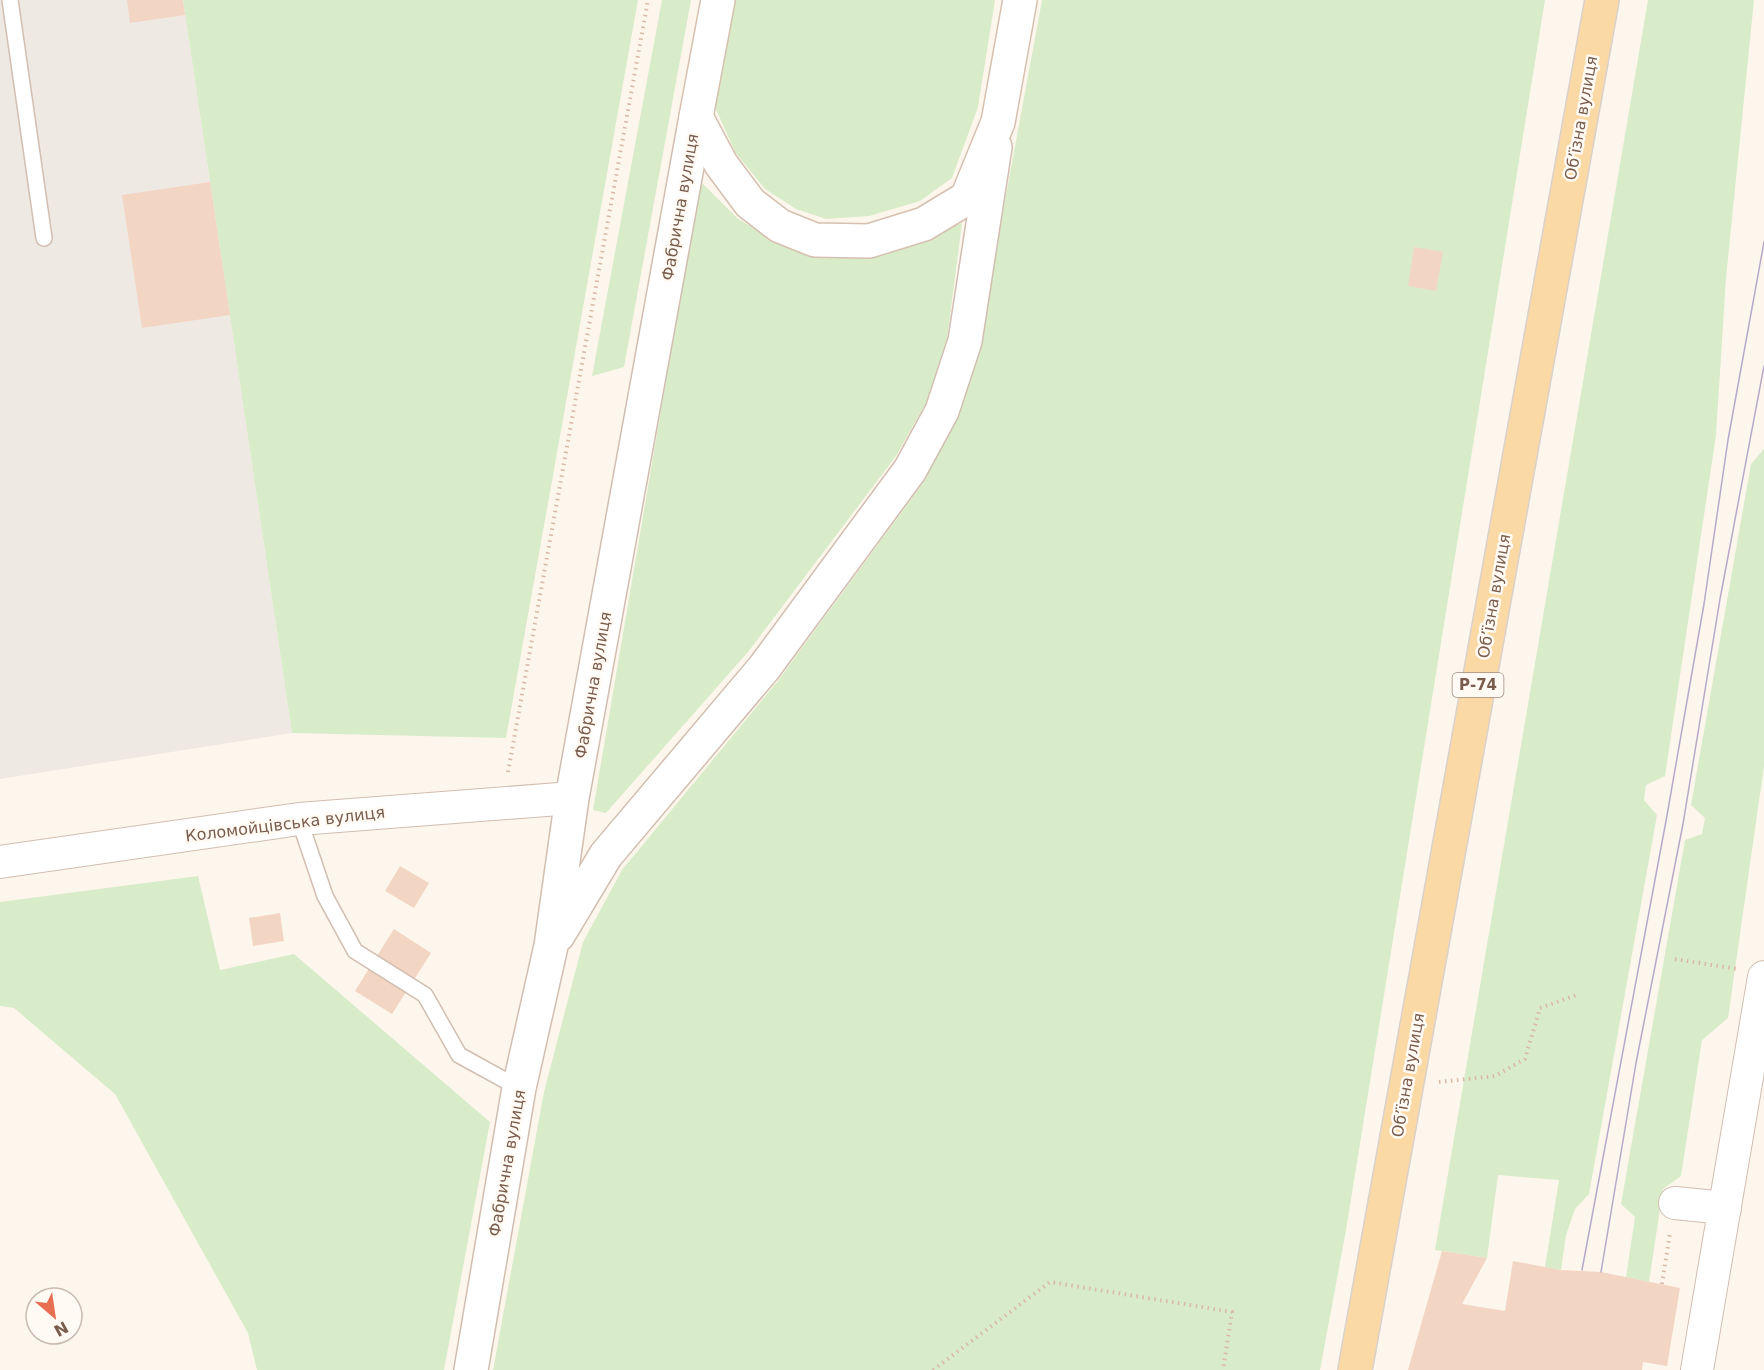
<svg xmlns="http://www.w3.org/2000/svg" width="1764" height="1370" font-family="'DejaVu Sans',sans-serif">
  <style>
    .industrial { fill: #efe9e4 }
    .green { fill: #d8ecc9 }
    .building { fill: #f3d5c3 }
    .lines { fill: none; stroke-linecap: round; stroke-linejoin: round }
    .service-casing { stroke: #d1beb0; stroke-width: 18 }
    .minor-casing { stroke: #d1beb0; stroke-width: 34 }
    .tertiary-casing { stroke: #d1beb0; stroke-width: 36 }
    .secondary-casing { stroke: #d6c0b0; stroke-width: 36 }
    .primary-casing { stroke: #dad1cd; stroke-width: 36 }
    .path { stroke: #d9b8a5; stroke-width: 4; stroke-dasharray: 1.5 4.5; stroke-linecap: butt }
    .service { stroke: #fff; stroke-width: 15 }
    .minor { stroke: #fff; stroke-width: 32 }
    .tertiary { stroke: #fff; stroke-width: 33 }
    .secondary { stroke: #fff; stroke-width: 33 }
    .primary { stroke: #fbd9a5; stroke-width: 33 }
    .tram { stroke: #b9a8c9; stroke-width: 1.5 }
    .labels { text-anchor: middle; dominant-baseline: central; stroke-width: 5; stroke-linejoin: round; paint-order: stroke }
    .shield { fill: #fffaf3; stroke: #a28b7f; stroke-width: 1.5 }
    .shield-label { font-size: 15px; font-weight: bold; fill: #7a5c4d }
    .street-label { font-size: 16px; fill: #7a5c4d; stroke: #fffaf3 }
  </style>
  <rect width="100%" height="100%" fill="#fdf6ec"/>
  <!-- industrial -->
  <polygon class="industrial" points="0,0 183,0 292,733 0,779"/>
  <!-- green -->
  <g class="green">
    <polygon points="183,0 638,0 506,738 292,733"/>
    <polygon points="662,0 691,0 624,367 592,376"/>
    <polygon points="735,0 995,0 978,107 952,178 920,201 869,216 826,219 796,209 765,189 735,152 714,105"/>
    <polygon points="1042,0 1545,0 1346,1230 1320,1370 493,1370 544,1092 583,942 622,870 777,682 923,483 956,419 979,341"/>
    <polygon points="1648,0 1754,0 1726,278 1716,435 1665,776 1646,785 1644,800 1657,815 1589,1194 1575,1209 1566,1235 1561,1270 1545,1267 1559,1180 1498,1175 1487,1258 1435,1250"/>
    <polygon points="700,181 737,218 777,242 936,233 962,223 947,339 926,403 896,456 748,652 606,813 593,810"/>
    <polygon points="1764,449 1764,766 1728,1018 1702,1040 1681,1176 1663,1189 1649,1282 1626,1277 1635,1217 1621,1204 1685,840 1702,834 1705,818 1691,805 1751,464"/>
    <polygon points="198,876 220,970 294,954 490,1122 444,1370 257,1370 248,1333 115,1094 14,1008 0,1006 0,902"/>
  </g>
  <!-- building -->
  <g class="building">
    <polygon points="127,0 183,0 185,15 130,23"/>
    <polygon points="210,182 230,315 142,328 122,195"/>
    <polygon points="1414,247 1443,252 1436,291 1408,286"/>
    <polygon points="400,866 429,883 414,908 385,891"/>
    <polygon points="280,913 284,941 253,946 249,918"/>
    <polygon points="394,929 431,953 392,1014 355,991"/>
    <polygon points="1442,1251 1487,1258 1462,1304 1505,1311 1513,1261 1561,1270 1601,1272 1680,1288 1667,1366 1643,1362 1642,1370 1408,1370"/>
  </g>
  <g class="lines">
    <defs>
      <g id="service">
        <polyline points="10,0 44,238"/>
        <polyline points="299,819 325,896 355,951 425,995 459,1055 519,1088"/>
      </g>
      <g id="minor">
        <polyline points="0,862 299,819 572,798"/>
        <polyline points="1675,1203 1725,1208"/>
        <polyline points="1697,1370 1764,977"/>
      </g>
      <g id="tertiary">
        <polyline points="558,935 606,855 764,668 910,470 942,411 965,341 995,147"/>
        <polyline points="471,1370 519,1088 551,946 572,798 696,117"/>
      </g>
      <polyline id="secondary" points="718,0 696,117 721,164 750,203 780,226 815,240 869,241 924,224 967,198 998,122 1020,0"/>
      <polyline id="primary" points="1355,1370 1602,0"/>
    </defs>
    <!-- service casing -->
    <use href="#service" class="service-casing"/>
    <!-- minor casing -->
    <use href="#minor" class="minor-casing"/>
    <!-- tertiary casing -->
    <use href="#tertiary" class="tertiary-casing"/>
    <!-- secondary casing -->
    <use href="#secondary" class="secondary-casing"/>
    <!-- primary casing -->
    <use href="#primary" class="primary-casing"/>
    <!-- path -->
    <g class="path">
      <polyline points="508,772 648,0"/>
      <polyline points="1675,959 1737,969"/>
      <polyline points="1439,1082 1495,1076 1525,1059 1540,1008 1579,994"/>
      <polyline points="1662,1284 1670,1233"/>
      <polyline points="933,1370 1050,1282 1232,1312 1223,1370"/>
    </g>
    <!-- service -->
    <use href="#service" class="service"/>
    <!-- minor -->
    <use href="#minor" class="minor"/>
    <!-- tertiary -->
    <use href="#tertiary" class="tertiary"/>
    <!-- secondary -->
    <use href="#secondary" class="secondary"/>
    <!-- primary -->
    <use href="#primary" class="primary"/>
    <!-- tram -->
    <g class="tram">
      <polyline points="1582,1270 1666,821 1704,604 1728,440 1764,242"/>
      <polyline points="1601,1272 1636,1063 1683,824 1720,599 1764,366"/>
    </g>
  </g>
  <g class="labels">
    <!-- shield labels -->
    <rect class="shield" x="1452.5" y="673" width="51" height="24" rx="4.5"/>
    <g class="shield-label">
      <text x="1478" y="685">Р-74</text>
    </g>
    <!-- street labels -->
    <g class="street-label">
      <text transform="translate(1581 118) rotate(-80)">Обʼїзна вулиця</text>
      <text transform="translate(680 207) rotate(-80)">Фабрична вулиця</text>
      <text transform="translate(1494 596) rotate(-80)">Обʼїзна вулиця</text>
      <text transform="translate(593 685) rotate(-80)">Фабрична вулиця</text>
      <text transform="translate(285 824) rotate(-7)">Коломойцівська вулиця</text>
      <text transform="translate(1408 1075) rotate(-80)">Обʼїзна вулиця</text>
      <text transform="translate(507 1163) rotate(-80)">Фабрична вулиця</text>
    </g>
  </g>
  <!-- north arrow -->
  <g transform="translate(54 1316) rotate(151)"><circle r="28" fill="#fffaf3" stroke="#cabbb1" stroke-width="1.5"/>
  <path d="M0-4.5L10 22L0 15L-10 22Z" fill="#e76f51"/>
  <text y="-9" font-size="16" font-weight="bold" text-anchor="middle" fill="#7a5c4d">N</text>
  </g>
</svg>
